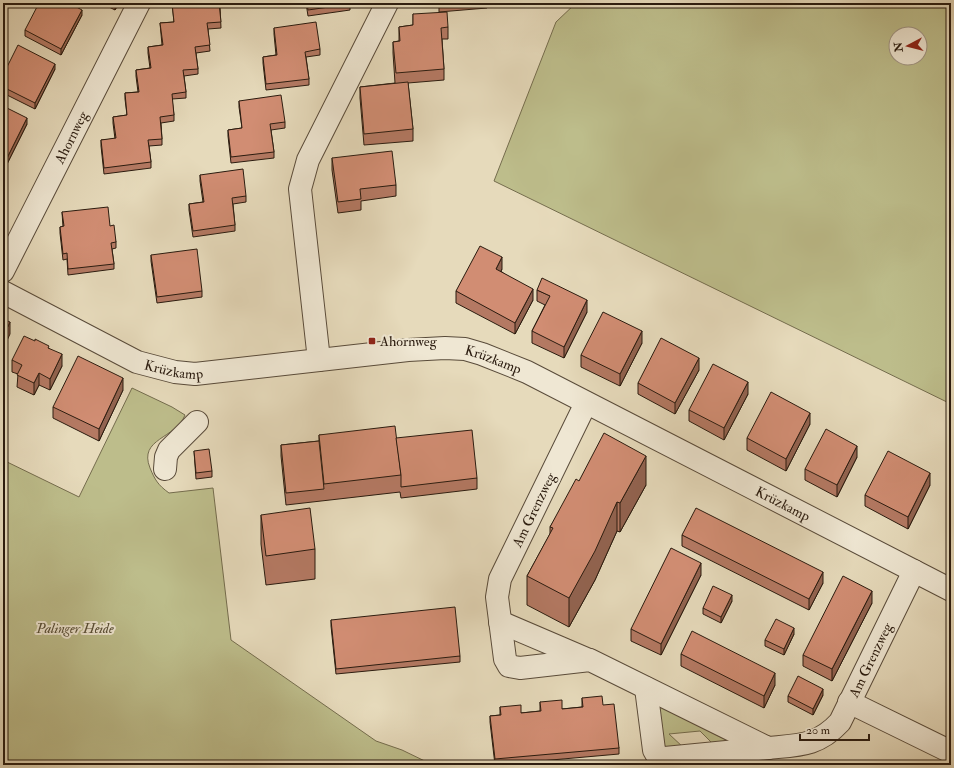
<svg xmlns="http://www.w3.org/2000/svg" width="954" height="768" font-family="'IM FELL Double Pica',serif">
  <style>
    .green { fill: #bdbd8b; stroke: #746c4d; fill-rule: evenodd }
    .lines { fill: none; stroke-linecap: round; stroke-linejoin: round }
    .minor-casing { stroke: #594b3a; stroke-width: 24 }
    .minor { stroke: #efe7d3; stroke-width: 22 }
    .wall { fill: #b47963; stroke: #2a1b0f }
    .shaded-wall { fill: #926350; stroke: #2a1b0f }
    .building { fill: #d18d73; stroke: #2a1b0f }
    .poi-dot { fill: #8f2418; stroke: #efe7d3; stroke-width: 1.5 }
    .labels { text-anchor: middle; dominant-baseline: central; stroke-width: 4; stroke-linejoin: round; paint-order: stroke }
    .street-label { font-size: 14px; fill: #2a1b0f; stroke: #efe7d3 }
    .poi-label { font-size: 14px; fill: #2a1b0f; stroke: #efe7d3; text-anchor: start }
    .park-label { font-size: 14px; font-style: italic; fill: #564c34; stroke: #efe7d3 }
  </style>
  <rect width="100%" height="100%" fill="#e6dabb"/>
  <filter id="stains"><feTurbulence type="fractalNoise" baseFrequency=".005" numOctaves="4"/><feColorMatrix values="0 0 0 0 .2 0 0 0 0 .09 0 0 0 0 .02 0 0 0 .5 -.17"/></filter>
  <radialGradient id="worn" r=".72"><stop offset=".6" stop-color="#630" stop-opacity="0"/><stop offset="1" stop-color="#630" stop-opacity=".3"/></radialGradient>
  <!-- green -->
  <g class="green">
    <path d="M576 3H951V404L494 181 556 22ZM896 34H920V58H896Z"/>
    <path d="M132 388 172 407 185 415C176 439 138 438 150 468 155 480 158 485 169 493L213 488 231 640 376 741 402 750 433 765H3V460L79 497Z"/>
    <polygon points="659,705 728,739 729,742 714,745 700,731 669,734 684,748 662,747"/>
  </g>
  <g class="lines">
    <defs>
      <g id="minor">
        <path id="s1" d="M3 271 139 3"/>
        <path id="s2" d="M3 292 137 362 175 372 195 374 408 350 445 348 465 349 482 354 527 372 951 590"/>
        <polyline points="319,360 300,189 308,160 387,3"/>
        <path id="s3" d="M586 403 500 579 497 597 505 659 509 666 520 668 590 660 768 748C799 745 818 746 840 722L914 571"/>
        <polyline points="165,469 166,457 169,450 197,422"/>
        <polyline points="500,622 589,660"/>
        <polyline points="646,688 654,750 658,757 665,758 768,748"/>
        <polyline points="849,702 951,752"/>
      </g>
    </defs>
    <!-- minor casing -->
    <use href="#minor" class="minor-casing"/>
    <!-- minor -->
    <use href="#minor" class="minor"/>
  </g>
  <!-- wall -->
  <g class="wall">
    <polygon points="101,3 119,3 115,10"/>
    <polygon points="172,3 233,3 233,4 220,6 221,28 208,29 210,51 196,53 198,69 198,74 184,76 186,92 186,98 172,99 174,115 174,121 161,123 162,139 162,145 149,146 151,162 151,168 104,174 101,146 101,140 115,139 113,123 113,117 127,115 125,99 125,93 138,92 136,76 136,70 150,68 148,53 148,47 162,45 160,23 174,22"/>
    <polygon points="306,3 350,3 350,10 308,16"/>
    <polygon points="439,3 487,3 487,8 439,12"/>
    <polygon points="413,14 448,27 448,39 442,39 444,69 444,80 408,83 413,129 413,141 364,145 360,98 360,87 395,83 393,53 393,42 399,41 399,27 413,25"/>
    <polygon points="82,15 61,55 25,36 25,30"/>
    <polygon points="274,28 320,49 320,55 306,57 309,79 309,85 266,90 263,63 263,57 276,55 274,34"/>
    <polygon points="55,69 35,109 3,93 3,75"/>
    <polygon points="239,101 285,122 285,128 271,130 274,152 274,158 231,163 228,136 228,130 242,128 239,107"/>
    <polygon points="3,106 27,124 7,164 3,162"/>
    <polygon points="332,158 396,185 396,196 361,201 361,210 338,213 332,170"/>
    <polygon points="200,175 246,196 246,202 233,204 235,225 235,231 193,237 189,210 189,204 203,202 200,181"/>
    <polygon points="62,212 110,226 116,242 116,248 112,249 114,264 114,269 68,275 67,259 63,260 60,233 60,227 63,227"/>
    <polygon points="151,255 202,291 202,297 157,303 151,261"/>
    <polygon points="502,269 501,271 533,300 515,334 456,303 456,291"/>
    <polygon points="537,290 587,312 564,358 532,343 532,331 545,305 537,301"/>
    <polygon points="642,343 620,386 581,367 581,355"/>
    <polygon points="49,348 62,366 50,390 39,385 34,395 17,387 18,374 12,372 12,360"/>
    <polygon points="699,370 675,414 638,394 638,383"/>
    <polygon points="123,390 99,441 53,418 53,407"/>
    <polygon points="748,394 724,440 689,421 689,410"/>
    <polygon points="810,424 786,471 747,450 747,438"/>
    <polygon points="319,435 396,438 477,478 477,489 401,498 400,492 286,505 281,456 281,445 319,441"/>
    <polygon points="194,451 212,471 212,477 196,479"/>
    <polygon points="857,457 837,497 805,480 805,469"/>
    <polygon points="579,481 646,485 620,532 617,531 595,580 569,627 527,605 527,576 550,534 550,527"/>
    <polygon points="930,485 908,529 865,506 865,495"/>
    <polygon points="261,515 315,549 315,579 266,585 261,544"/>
    <polygon points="951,534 951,552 948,551 948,539"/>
    <polygon points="682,535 823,583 809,610 682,546"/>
    <polygon points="701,575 661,655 631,641 631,629"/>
    <polygon points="732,601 721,623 703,614 703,608"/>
    <polygon points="872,603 832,681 803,666 803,655"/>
    <polygon points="331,620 460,656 460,662 336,674 331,626"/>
    <polygon points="794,634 784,655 765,646 765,640"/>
    <polygon points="681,654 775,685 764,708 681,666"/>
    <polygon points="823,695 813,715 788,702 788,696"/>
    <polygon points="582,698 603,705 619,748 619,754 495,765 490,722 490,716 500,715 500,707 521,713 540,711 540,702 562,709 582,707"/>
  </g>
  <!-- shaded-wall -->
  <g class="shaded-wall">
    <polygon points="115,3 119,3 115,10"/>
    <polygon points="82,10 82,15 61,55 61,49"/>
    <polygon points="55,64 55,69 35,109 35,103"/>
    <polygon points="27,118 27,124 7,164 7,158"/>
    <polygon points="502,257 502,269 496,280 496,269"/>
    <polygon points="533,289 533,300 515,334 515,323"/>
    <polygon points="587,300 587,312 564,358 564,347"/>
    <polygon points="10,322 10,334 3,349 3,337"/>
    <polygon points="642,331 642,343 620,386 620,374"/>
    <polygon points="62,354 62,366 50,390 50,379"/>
    <polygon points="699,358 699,370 675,414 675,403"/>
    <polygon points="39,373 39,385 34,395 34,383"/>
    <polygon points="123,378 123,390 99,441 99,429"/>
    <polygon points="748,382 748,394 724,440 724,428"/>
    <polygon points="810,413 810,424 786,471 786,459"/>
    <polygon points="857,446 857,457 837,497 837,485"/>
    <polygon points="646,456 646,485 620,532 620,503"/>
    <polygon points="930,473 930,485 908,529 908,517"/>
    <polygon points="617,502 617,531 595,580 569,627 569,598"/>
    <polygon points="701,563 701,575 661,655 661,644"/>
    <polygon points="823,572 823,583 809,610 809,599"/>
    <polygon points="872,591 872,603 832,681 832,669"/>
    <polygon points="732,595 732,601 721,623 721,617"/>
    <polygon points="794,628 794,634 784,655 784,649"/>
    <polygon points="775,673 775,685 764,708 764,696"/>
    <polygon points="823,689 823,695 813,715 813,709"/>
  </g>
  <!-- building -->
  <g class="building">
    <polygon points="39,3 69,3 82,10 61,49 25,30"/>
    <polygon points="172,3 219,3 221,22 207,23 210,45 195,47 198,69 183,70 186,92 172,94 174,115 160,117 162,139 148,140 151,162 104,168 101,140 116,138 113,117 127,115 125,93 139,92 136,70 151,68 148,47 163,45 160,23 174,22"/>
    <polygon points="307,3 350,3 350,4 308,10"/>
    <polygon points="447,12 448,27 441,28 444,69 396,73 393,42 400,41 399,27 413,25 413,14"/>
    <polygon points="316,22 320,49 305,52 309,79 266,84 263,57 277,55 274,28"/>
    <polygon points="18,45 55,64 35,103 3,87 3,75"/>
    <polygon points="408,82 413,129 364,134 360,87"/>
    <polygon points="281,95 285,122 270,124 274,152 231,157 228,130 242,128 239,101"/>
    <polygon points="3,106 27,118 7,158 3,156"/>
    <polygon points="392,151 396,185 360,189 361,199 338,202 332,158"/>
    <polygon points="243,169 246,196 232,198 235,225 193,231 189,204 204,202 200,175"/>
    <polygon points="108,207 110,226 114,225 116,242 111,243 114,264 68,269 67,253 63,254 60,227 64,226 62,212"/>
    <polygon points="480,246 502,257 496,269 533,289 515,323 456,291"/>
    <polygon points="197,249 202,291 157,297 151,255"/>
    <polygon points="542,278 587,300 564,347 532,331 550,296 537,290"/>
    <polygon points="603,312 642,331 620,374 581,355"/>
    <polygon points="3,319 10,322 3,337"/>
    <polygon points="24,336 35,341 35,339 49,346 48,348 62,354 50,379 39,373 34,383 17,375 22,365 12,360"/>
    <polygon points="661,338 699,358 675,403 638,383"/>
    <polygon points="78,356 123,378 99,429 53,407"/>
    <polygon points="713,364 748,382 724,428 689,410"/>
    <polygon points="771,392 810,413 786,459 747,438"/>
    <polygon points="395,426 401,475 324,484 319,435"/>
    <polygon points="826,429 857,446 837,485 805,469"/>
    <polygon points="472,430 477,478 401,487 401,475 396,438"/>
    <polygon points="604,433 646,456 620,503 617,502 595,551 569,598 527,576 553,528 550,527 576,479 579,481"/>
    <polygon points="319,441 324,489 286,493 281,445"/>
    <polygon points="209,449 212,471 196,473 194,451"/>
    <polygon points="888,451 930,473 908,517 865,495"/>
    <polygon points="310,508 315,549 266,556 261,515"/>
    <polygon points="696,508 823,572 809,599 682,535"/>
    <polygon points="951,534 951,541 948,539"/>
    <polygon points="671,548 701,563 661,644 631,629"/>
    <polygon points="843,576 872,591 832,669 803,655"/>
    <polygon points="713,586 732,595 721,617 703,608"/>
    <polygon points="455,607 460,656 336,669 331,620"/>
    <polygon points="776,619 794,628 784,649 765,640"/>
    <polygon points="692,631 775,673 764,696 681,654"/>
    <polygon points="798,676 823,689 813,709 788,696"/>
    <polygon points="602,696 603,705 614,704 619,748 495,759 490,716 501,715 500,707 521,705 521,713 541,711 540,702 562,700 562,709 583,707 582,698"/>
  </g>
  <!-- markers -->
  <rect class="poi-dot" x="368" y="337" width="8" height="8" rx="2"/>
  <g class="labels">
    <!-- street labels -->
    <g class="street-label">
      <text stroke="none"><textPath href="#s1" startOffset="150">Ahornweg</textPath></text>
      <text stroke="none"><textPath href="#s2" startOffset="512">Krüzkamp</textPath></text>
      <text stroke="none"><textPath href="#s2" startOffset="189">Krüzkamp</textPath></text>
      <text stroke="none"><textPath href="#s2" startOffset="836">Krüzkamp</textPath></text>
      <text transform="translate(534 510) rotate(-64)">Am Grenzweg</text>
      <text stroke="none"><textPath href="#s3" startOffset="713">Am Grenzweg</textPath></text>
    </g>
    <!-- poi labels -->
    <g class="poi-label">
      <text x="380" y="341">Ahornweg</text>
    </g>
    <!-- park labels -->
    <g class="park-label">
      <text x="75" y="628">Palinger Heide</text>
    </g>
  </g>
  <!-- margin -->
  <rect width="954" height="768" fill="none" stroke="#e6dabb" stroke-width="16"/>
  <rect x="4" y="4" width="946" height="760" fill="none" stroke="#2a1b0f" stroke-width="2"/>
  <rect x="8" y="8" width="938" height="752" fill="none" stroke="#2a1b0f"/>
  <!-- north arrow -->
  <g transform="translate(908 46) rotate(263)"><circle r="19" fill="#efe7d3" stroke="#a09585"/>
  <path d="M0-3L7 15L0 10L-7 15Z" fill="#8f2418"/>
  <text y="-6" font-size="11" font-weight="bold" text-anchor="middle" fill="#2a1b0f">N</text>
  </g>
  <!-- scale -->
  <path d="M800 734v6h69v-6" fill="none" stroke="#2a1b0f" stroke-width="2"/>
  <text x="806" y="734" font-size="12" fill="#2a1b0f" stroke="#efe7d3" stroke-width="3" paint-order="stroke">20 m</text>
  <rect width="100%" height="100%" filter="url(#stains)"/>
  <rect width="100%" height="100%" fill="url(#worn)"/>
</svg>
